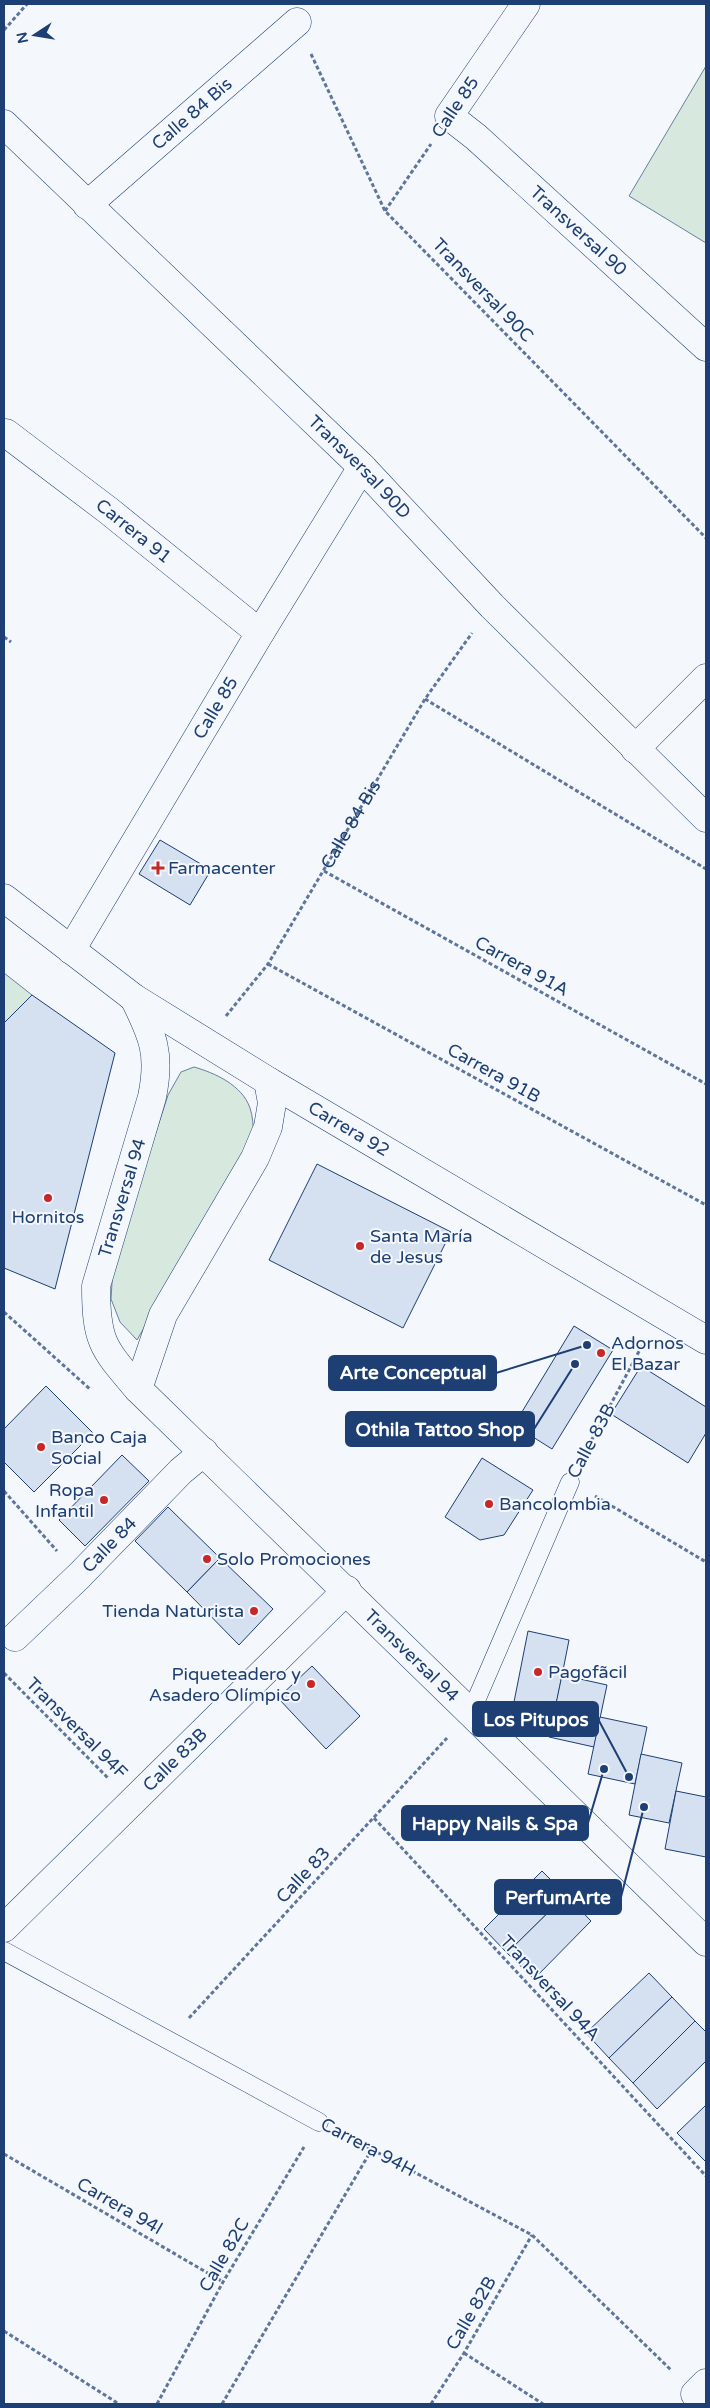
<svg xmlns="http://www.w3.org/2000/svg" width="710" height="2408" font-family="'Varela Round',sans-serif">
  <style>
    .green { fill: #d7e8df; stroke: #687fa3 }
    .building { fill: #d5e0f0; stroke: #1d3f73 }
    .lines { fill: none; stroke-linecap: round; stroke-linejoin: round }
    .lane-casing { stroke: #1d3f73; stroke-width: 19 }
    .street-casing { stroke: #1d3f73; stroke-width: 29 }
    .secondary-casing { stroke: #1d3f73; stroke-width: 29 }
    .path { stroke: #5e769c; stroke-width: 3; stroke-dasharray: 4 2.5; stroke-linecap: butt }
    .lane { stroke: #f4f7fb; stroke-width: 18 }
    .street { stroke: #f4f7fb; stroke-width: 28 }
    .secondary { stroke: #f4f7fb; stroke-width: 28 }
    .poi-dot { fill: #c62828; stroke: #f4f7fb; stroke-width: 2 }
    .labels { text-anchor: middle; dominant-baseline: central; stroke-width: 4; stroke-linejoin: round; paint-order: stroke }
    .street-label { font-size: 18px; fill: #1d3f73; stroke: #f4f7fb }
    .poi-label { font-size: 18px; fill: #1d3f73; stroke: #f4f7fb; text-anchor: start }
    .leader { fill: none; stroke: #1d3f73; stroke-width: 2 }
    .callout-dot { fill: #1d3f73; stroke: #f4f7fb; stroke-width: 2 }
    .callout { fill: #1d3f73; stroke: #1d3f73; stroke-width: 2 }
    .callout-label { font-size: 19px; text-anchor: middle; font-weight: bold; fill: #fff }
  </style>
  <rect width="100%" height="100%" fill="#f4f7fb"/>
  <!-- green -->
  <g class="green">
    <polygon points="706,66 706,243 629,196"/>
    <polygon points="4,973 32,995 4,1025"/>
    <path d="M194 1067C215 1073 242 1085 250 1108 253 1116 253 1127 254 1136L137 1340 120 1322 111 1299 113 1266 168 1095 181 1072Z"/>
  </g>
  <!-- building -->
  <g class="building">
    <polygon points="160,840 211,870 190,905 139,874"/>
    <polygon points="32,995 115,1053 55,1289 4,1268 4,1023"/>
    <polygon points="317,1164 451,1232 403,1328 269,1260"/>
    <polygon points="574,1326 613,1350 552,1449 514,1425"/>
    <polygon points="641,1366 706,1407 706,1433 688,1463 611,1414"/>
    <polygon points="46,1386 93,1433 34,1492 4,1462 4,1429"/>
    <polygon points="122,1455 149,1481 85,1546 59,1520"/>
    <polygon points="482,1458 533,1490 504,1535 480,1540 445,1517"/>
    <polygon points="168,1507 220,1558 187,1592 135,1541"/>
    <polygon points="220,1558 273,1609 239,1645 187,1592"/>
    <polygon points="528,1631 569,1640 555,1711 514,1702"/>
    <polygon points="312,1666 360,1716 326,1749 278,1698"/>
    <polygon points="562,1675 607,1685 594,1747 549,1737"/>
    <polygon points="600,1717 647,1727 635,1784 588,1774"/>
    <polygon points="641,1754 682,1763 669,1823 629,1815"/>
    <polygon points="676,1791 706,1797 706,1857 665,1849"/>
    <polygon points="542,1871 566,1895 507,1953 484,1929"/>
    <polygon points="566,1895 591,1921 534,1979 507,1953"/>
    <polygon points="649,1973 672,1997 609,2058 586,2033"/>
    <polygon points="672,1997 695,2021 633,2083 609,2058"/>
    <polygon points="695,2021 706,2032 706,2061 657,2109 633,2083"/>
    <polygon points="706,2105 706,2160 705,2161 677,2133"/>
  </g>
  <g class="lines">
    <defs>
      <g id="lane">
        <polyline points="471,1712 570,1482"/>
        <polyline points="4,1951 319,2122"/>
      </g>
      <g id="street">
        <path id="s2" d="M526 4 449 116 476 137 706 347"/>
        <path id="s3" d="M4 124 362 467 492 606 706 818"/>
        <path id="s4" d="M87 205 297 22"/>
        <path id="s5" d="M6 433 109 511 260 633"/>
        <polyline points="635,749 706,678"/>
        <path id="s6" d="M71 950 260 633 362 467"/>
        <path id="s7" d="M268 1081 706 1340"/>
        <path id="s8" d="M15 1637 79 1576 181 1471 204 1452"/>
        <polyline points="695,2394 706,2383"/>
      </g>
      <g id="secondary">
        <polyline points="4,898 134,998 268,1081 272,1103 268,1127 255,1158 163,1315 138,1389"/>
        <path id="s9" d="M134 998C153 1036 161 1054 152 1097L96 1286C96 1342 103 1348 138 1389L706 1942"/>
        <path id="s10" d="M4 1928 347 1590"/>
      </g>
    </defs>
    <!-- lane casing -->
    <use href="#lane" class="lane-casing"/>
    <!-- street casing -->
    <use href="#street" class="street-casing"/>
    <!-- secondary casing -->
    <use href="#secondary" class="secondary-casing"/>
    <!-- path -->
    <g class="path">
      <polyline points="4,30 27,4"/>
      <polyline points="311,54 385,211 706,538"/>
      <polyline points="385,211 431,144"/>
      <polyline points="4,637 11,642"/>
      <polyline points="425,699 706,869"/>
      <polyline points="324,871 706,1084"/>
      <polyline points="268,964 706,1205"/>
      <path id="s1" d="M226 1016 268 964 425 699 472 633"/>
      <polyline points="4,1312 91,1390"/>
      <polyline points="582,1458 644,1342"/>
      <polyline points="4,1491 57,1551"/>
      <polyline points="595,1496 706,1562"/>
      <polyline points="4,1673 108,1778"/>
      <polyline points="374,1818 706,2176"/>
      <polyline points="189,2018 447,1738"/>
      <polyline points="343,2134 532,2235 671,2370"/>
      <polyline points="4,2154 223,2282"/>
      <polyline points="4,2331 119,2404"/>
      <polyline points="464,2353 543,2404"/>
      <polyline points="157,2404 223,2282 304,2147"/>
      <polyline points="222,2404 372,2149"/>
      <polyline points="431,2404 464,2353 532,2235"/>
    </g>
    <!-- lane -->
    <use href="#lane" class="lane"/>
    <!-- street -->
    <use href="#street" class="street"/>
    <!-- secondary -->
    <use href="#secondary" class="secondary"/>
  </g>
  <!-- markers -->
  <g class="poi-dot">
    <path d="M155.5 860.5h5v5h5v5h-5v5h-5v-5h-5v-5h5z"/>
    <circle cx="48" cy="1198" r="5"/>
    <circle cx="360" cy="1246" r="5"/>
    <circle cx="601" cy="1353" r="5"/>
    <circle cx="41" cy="1447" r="5"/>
    <circle cx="104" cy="1500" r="5"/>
    <circle cx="489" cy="1504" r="5"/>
    <circle cx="207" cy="1559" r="5"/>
    <circle cx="254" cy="1611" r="5"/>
    <circle cx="538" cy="1672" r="5"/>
    <circle cx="311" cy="1684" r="5"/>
  </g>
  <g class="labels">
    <!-- street labels -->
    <g class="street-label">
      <text transform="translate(455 107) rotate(-56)">Calle 85</text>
      <text stroke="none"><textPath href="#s4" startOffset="139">Calle 84 Bis</textPath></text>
      <text stroke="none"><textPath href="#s2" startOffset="309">Transversal 90</textPath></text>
      <text transform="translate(483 290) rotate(46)">Transversal 90C</text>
      <text stroke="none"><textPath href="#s3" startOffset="494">Transversal 90D</textPath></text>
      <text stroke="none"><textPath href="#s5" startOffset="161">Carrera 91</textPath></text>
      <text stroke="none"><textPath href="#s6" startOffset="282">Calle 85</textPath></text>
      <text stroke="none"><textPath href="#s1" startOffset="229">Calle 84 Bis</textPath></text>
      <text transform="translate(522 966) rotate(29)">Carrera 91A</text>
      <text transform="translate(494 1073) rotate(29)">Carrera 91B</text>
      <text stroke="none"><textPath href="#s7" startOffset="94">Carrera 92</textPath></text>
      <text transform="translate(122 1198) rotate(-73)">Transversal 94</text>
      <text transform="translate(591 1441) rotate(-62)">Calle 83B</text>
      <text stroke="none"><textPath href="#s8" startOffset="132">Calle 84</textPath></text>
      <text stroke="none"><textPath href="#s9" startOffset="798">Transversal 94</textPath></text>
      <text transform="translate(77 1728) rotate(45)">Transversal 94F</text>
      <text stroke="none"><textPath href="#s10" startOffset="240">Calle 83B</textPath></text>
      <text transform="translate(303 1875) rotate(-47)">Calle 83</text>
      <text transform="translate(550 1988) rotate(47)">Transversal 94A</text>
      <text transform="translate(368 2147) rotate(28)">Carrera 94H</text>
      <text transform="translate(120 2206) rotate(30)">Carrera 94I</text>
      <text transform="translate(224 2255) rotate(-60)">Calle 82C</text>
      <text transform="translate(471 2313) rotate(-60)">Calle 82B</text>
    </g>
    <!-- poi labels -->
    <g class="poi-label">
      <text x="168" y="868">Farmacenter</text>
      <text x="48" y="1217" text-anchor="middle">Hornitos</text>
      <text x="370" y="1236">Santa María<tspan x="370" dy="21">de Jesus</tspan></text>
      <text x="611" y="1343">Adornos<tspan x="611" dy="21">El Bazar</tspan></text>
      <text x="51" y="1437">Banco Caja<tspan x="51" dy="21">Social</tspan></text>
      <text x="94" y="1490" text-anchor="end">Ropa<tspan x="94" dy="21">Infantil</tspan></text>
      <text x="499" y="1504">Bancolombia</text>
      <text x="217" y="1559">Solo Promociones</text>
      <text x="244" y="1611" text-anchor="end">Tienda Naturista</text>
      <text x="548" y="1672">Pagofãcil</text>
      <text x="301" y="1674" text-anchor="end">Piqueteadero y<tspan x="301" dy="21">Asadero Olímpico</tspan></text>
    </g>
  </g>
  <!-- callouts -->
  <path class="leader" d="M587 1345L496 1373M575 1364L534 1429M629 1777L598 1719M604 1769L588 1823M644 1807L621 1897"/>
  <g class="callout-dot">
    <circle cx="587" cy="1345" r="5"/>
    <circle cx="575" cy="1364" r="5"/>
    <circle cx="629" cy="1777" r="5"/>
    <circle cx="604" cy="1769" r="5"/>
    <circle cx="644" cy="1807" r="5"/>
  </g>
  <g class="callout">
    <rect x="329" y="1356" width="167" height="34" rx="5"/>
    <rect x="346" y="1412" width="188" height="34" rx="5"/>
    <rect x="473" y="1702" width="125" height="34" rx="5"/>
    <rect x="402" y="1806" width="186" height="34" rx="5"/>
    <rect x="495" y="1880" width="126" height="34" rx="5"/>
  </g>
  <g class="callout-label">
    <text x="413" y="1379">Arte Conceptual</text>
    <text x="440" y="1436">Othila Tattoo Shop</text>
    <text x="536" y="1726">Los Pitupos</text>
    <text x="495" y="1830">Happy Nails &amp; Spa</text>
    <text x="558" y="1904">PerfumArte</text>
  </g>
  <!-- border -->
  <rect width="710" height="2408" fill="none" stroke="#1d3f73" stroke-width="10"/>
  <!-- north arrow -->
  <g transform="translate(35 35) rotate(258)" stroke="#f4f7fb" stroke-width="4" paint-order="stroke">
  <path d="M0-4L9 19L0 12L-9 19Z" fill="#1d3f73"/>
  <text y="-8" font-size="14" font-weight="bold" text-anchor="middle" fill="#1d3f73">N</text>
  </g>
</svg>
